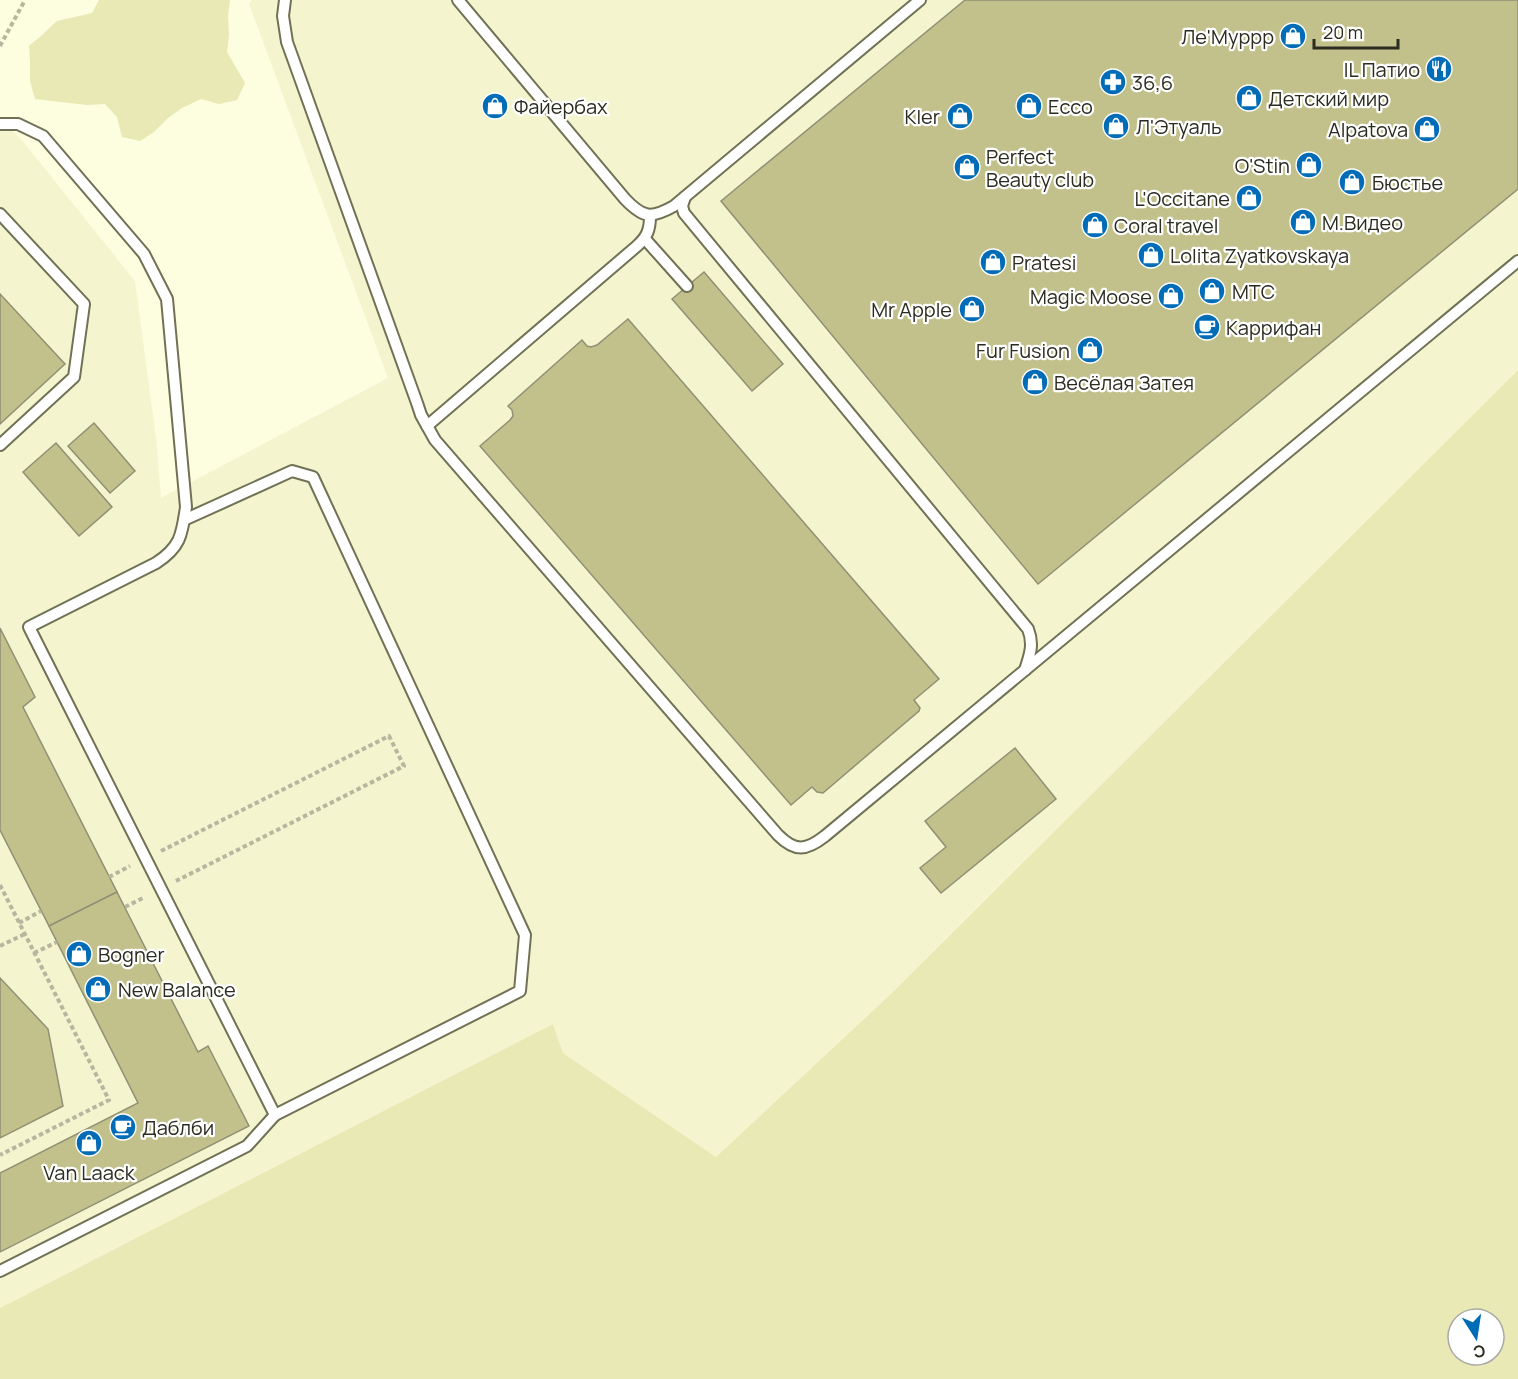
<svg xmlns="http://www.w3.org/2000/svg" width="1518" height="1379" font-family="Manrope,sans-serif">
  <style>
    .built { fill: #f4f5cf }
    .green { fill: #e9e9b6; fill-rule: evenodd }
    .building { fill: #c2c18b; stroke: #909075; stroke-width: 1.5 }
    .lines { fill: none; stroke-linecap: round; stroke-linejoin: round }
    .service-casing { stroke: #717156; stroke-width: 14 }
    .path { stroke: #b7b79f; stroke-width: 4; stroke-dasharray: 4.5 3; stroke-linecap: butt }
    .service { stroke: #fff; stroke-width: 10 }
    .labels { text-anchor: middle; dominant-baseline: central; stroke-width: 4.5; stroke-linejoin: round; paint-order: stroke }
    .poi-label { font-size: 20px; fill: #2b2b20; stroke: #fff; text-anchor: start }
  </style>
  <rect width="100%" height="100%" fill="#fdfddf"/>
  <!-- built -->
  <polygon class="built" points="252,0 1518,0 1518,370 894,991 716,1157 563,1053 553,1024 0,1308 0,119 21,139 135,281 156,438 161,498 388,378 249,4"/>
  <!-- green -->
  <g class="green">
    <polygon points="99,0 230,0 228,16 229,35 227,52 245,83 237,100 219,104 201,99 182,108 168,118 154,132 140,141 122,137 117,117 105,104 87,105 35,99 30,81 30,63 29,46 42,35 57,21 92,13"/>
    <path d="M1518 370V1379H0V1308L553 1024 563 1053 716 1157 894 991ZM1458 1319H1494V1355H1458Z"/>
  </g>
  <!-- building -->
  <g class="building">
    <polygon points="965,0 1518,0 1518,189 1038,584 721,201"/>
    <polygon points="704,272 783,364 752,391 672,299"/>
    <polygon points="0,294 65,364 0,424"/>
    <polygon points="628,319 939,679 914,700 920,708 919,711 823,793 817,792 812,787 791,805 480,446 510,420 513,416 512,410 508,406 582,340 587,346 591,347 597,345"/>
    <polygon points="94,423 135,471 110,493 68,446"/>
    <polygon points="56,443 112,507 79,536 23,472"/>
    <polygon points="0,628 35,697 23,707 117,892 49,926 0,830"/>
    <polygon points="1015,748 1056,799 941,893 920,868 946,847 925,821"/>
    <polygon points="117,892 198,1052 208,1046 249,1126 0,1252 0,1173 138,1103 49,926"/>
    <polygon points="0,978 48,1029 63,1106 0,1138"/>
  </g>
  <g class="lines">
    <defs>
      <g id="service">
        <path d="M285 0 283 16 287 42 417 403 421 415 435 440 778 835C795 852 806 851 825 836L1518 261"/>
        <path d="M458 0 625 199C643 218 651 219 674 206L920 0"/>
        <path d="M0 124H18L43 136 144 254 167 299 186 507C182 534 181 547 156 563L29 627 275 1115 247 1146 0 1271"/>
        <path d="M685 197 682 206 684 213 1028 629C1034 644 1030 655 1025 670"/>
        <polyline points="0,214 84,304 74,377 0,445"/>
        <polyline points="645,239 687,286"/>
        <path d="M427 426 637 246C647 237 650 230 650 216"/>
        <polyline points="184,520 292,471 313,477 525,935 520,991 275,1115"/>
      </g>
    </defs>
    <!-- service casing -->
    <use href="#service" class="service-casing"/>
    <!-- path -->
    <g class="path">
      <polyline points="0,46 25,0"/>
      <polyline points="161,851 389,736 404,766 176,881"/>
      <polyline points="109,877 130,866"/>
      <polyline points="0,885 109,1100 0,1155"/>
      <polyline points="125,907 145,897"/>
      <polyline points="19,923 41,911"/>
      <polyline points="0,946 25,934"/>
      <polyline points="34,953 57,942"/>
    </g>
    <!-- service -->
    <use href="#service" class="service"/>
  </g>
  <!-- icons -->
  <defs>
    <symbol id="shop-disc" viewBox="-11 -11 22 22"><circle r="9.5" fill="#006cb7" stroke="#fff"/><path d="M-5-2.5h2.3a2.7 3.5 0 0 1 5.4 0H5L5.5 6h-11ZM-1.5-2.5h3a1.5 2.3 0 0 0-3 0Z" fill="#fff"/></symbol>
    <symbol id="restaurant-disc" viewBox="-11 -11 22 22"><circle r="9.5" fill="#006cb7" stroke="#fff"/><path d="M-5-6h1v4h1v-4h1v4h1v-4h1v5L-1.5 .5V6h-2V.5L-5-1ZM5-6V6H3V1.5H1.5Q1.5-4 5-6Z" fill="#fff"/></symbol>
    <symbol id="pharmacy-disc" viewBox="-11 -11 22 22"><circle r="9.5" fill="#006cb7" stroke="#fff"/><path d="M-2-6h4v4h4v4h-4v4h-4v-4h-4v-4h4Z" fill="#fff"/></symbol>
    <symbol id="cafe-disc" viewBox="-11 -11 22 22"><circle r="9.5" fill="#006cb7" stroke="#fff"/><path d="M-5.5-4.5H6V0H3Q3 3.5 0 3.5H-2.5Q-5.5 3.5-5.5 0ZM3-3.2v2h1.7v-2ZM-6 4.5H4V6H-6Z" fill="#fff"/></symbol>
  </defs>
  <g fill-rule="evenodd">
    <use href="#shop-disc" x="1278" y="21" width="30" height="30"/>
    <use href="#restaurant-disc" x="1424" y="54" width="30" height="30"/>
    <use href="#pharmacy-disc" x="1098" y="67" width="30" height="30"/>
    <use href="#shop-disc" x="1234" y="83" width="30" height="30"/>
    <use href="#shop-disc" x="480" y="91" width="30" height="30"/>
    <use href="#shop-disc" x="1014" y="91" width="30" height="30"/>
    <use href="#shop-disc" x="945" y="101" width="30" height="30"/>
    <use href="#shop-disc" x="1101" y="111" width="30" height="30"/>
    <use href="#shop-disc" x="1412" y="114" width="30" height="30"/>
    <use href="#shop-disc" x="1294" y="150" width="30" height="30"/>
    <use href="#shop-disc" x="952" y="152" width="30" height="30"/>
    <use href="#shop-disc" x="1337" y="167" width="30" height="30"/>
    <use href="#shop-disc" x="1234" y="183" width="30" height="30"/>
    <use href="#shop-disc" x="1288" y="207" width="30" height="30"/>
    <use href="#shop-disc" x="1080" y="210" width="30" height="30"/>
    <use href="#shop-disc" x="1136" y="240" width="30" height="30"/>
    <use href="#shop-disc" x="978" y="247" width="30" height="30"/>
    <use href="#shop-disc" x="1197" y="276" width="30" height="30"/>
    <use href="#shop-disc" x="1156" y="281" width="30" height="30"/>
    <use href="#shop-disc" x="957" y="294" width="30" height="30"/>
    <use href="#cafe-disc" x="1192" y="312" width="30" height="30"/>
    <use href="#shop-disc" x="1075" y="335" width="30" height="30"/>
    <use href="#shop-disc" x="1020" y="367" width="30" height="30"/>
    <use href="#shop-disc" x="64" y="939" width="30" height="30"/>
    <use href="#shop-disc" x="83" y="974" width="30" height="30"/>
    <use href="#cafe-disc" x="108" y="1112" width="30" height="30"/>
    <use href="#shop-disc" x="74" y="1128" width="30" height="30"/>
  </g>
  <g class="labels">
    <!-- poi labels -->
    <g class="poi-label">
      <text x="1274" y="36" text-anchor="end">Ле'Муррр</text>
      <text x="1420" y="69" text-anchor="end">IL Патио</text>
      <text x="1132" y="82">36,6</text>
      <text x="1268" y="98">Детский мир</text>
      <text x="514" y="106">Файербах</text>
      <text x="1048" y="106">Ecco</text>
      <text x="940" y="116" text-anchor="end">Kler</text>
      <text x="1136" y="126">Л'Этуаль</text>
      <text x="1408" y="129" text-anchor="end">Alpatova</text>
      <text x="986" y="156">Perfect<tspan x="986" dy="23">Beauty club</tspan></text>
      <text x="1290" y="165" text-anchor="end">O'Stin</text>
      <text x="1372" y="182">Бюстье</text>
      <text x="1230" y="198" text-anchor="end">L'Occitane</text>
      <text x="1322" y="222">М.Видео</text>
      <text x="1114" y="225">Coral travel</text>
      <text x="1170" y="255">Lolita Zyatkovskaya</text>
      <text x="1012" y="262">Pratesi</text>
      <text x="1232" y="291">МТС</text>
      <text x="1152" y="296" text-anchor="end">Magic Moose</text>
      <text x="952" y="309" text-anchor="end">Mr Apple</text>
      <text x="1226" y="327">Каррифан</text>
      <text x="1070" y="350" text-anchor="end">Fur Fusion</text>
      <text x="1054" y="382">Весёлая Затея</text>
      <text x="98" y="954">Bogner</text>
      <text x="118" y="989">New Balance</text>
      <text x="142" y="1127">Даблби</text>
      <text x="89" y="1172" text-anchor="middle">Van Laack</text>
    </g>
  </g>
  <!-- north arrow -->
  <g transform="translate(1476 1337) rotate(168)"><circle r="28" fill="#ffffff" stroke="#aaaaa6" stroke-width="1.5"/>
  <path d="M0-4.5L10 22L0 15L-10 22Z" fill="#006cb7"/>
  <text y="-9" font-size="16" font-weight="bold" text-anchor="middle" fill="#2b2b20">С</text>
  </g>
  <!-- scale -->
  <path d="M1314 39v9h84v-9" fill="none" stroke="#2b2b20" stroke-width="3"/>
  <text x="1323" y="39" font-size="18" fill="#2b2b20" stroke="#ffffff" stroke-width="4.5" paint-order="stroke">20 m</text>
</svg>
